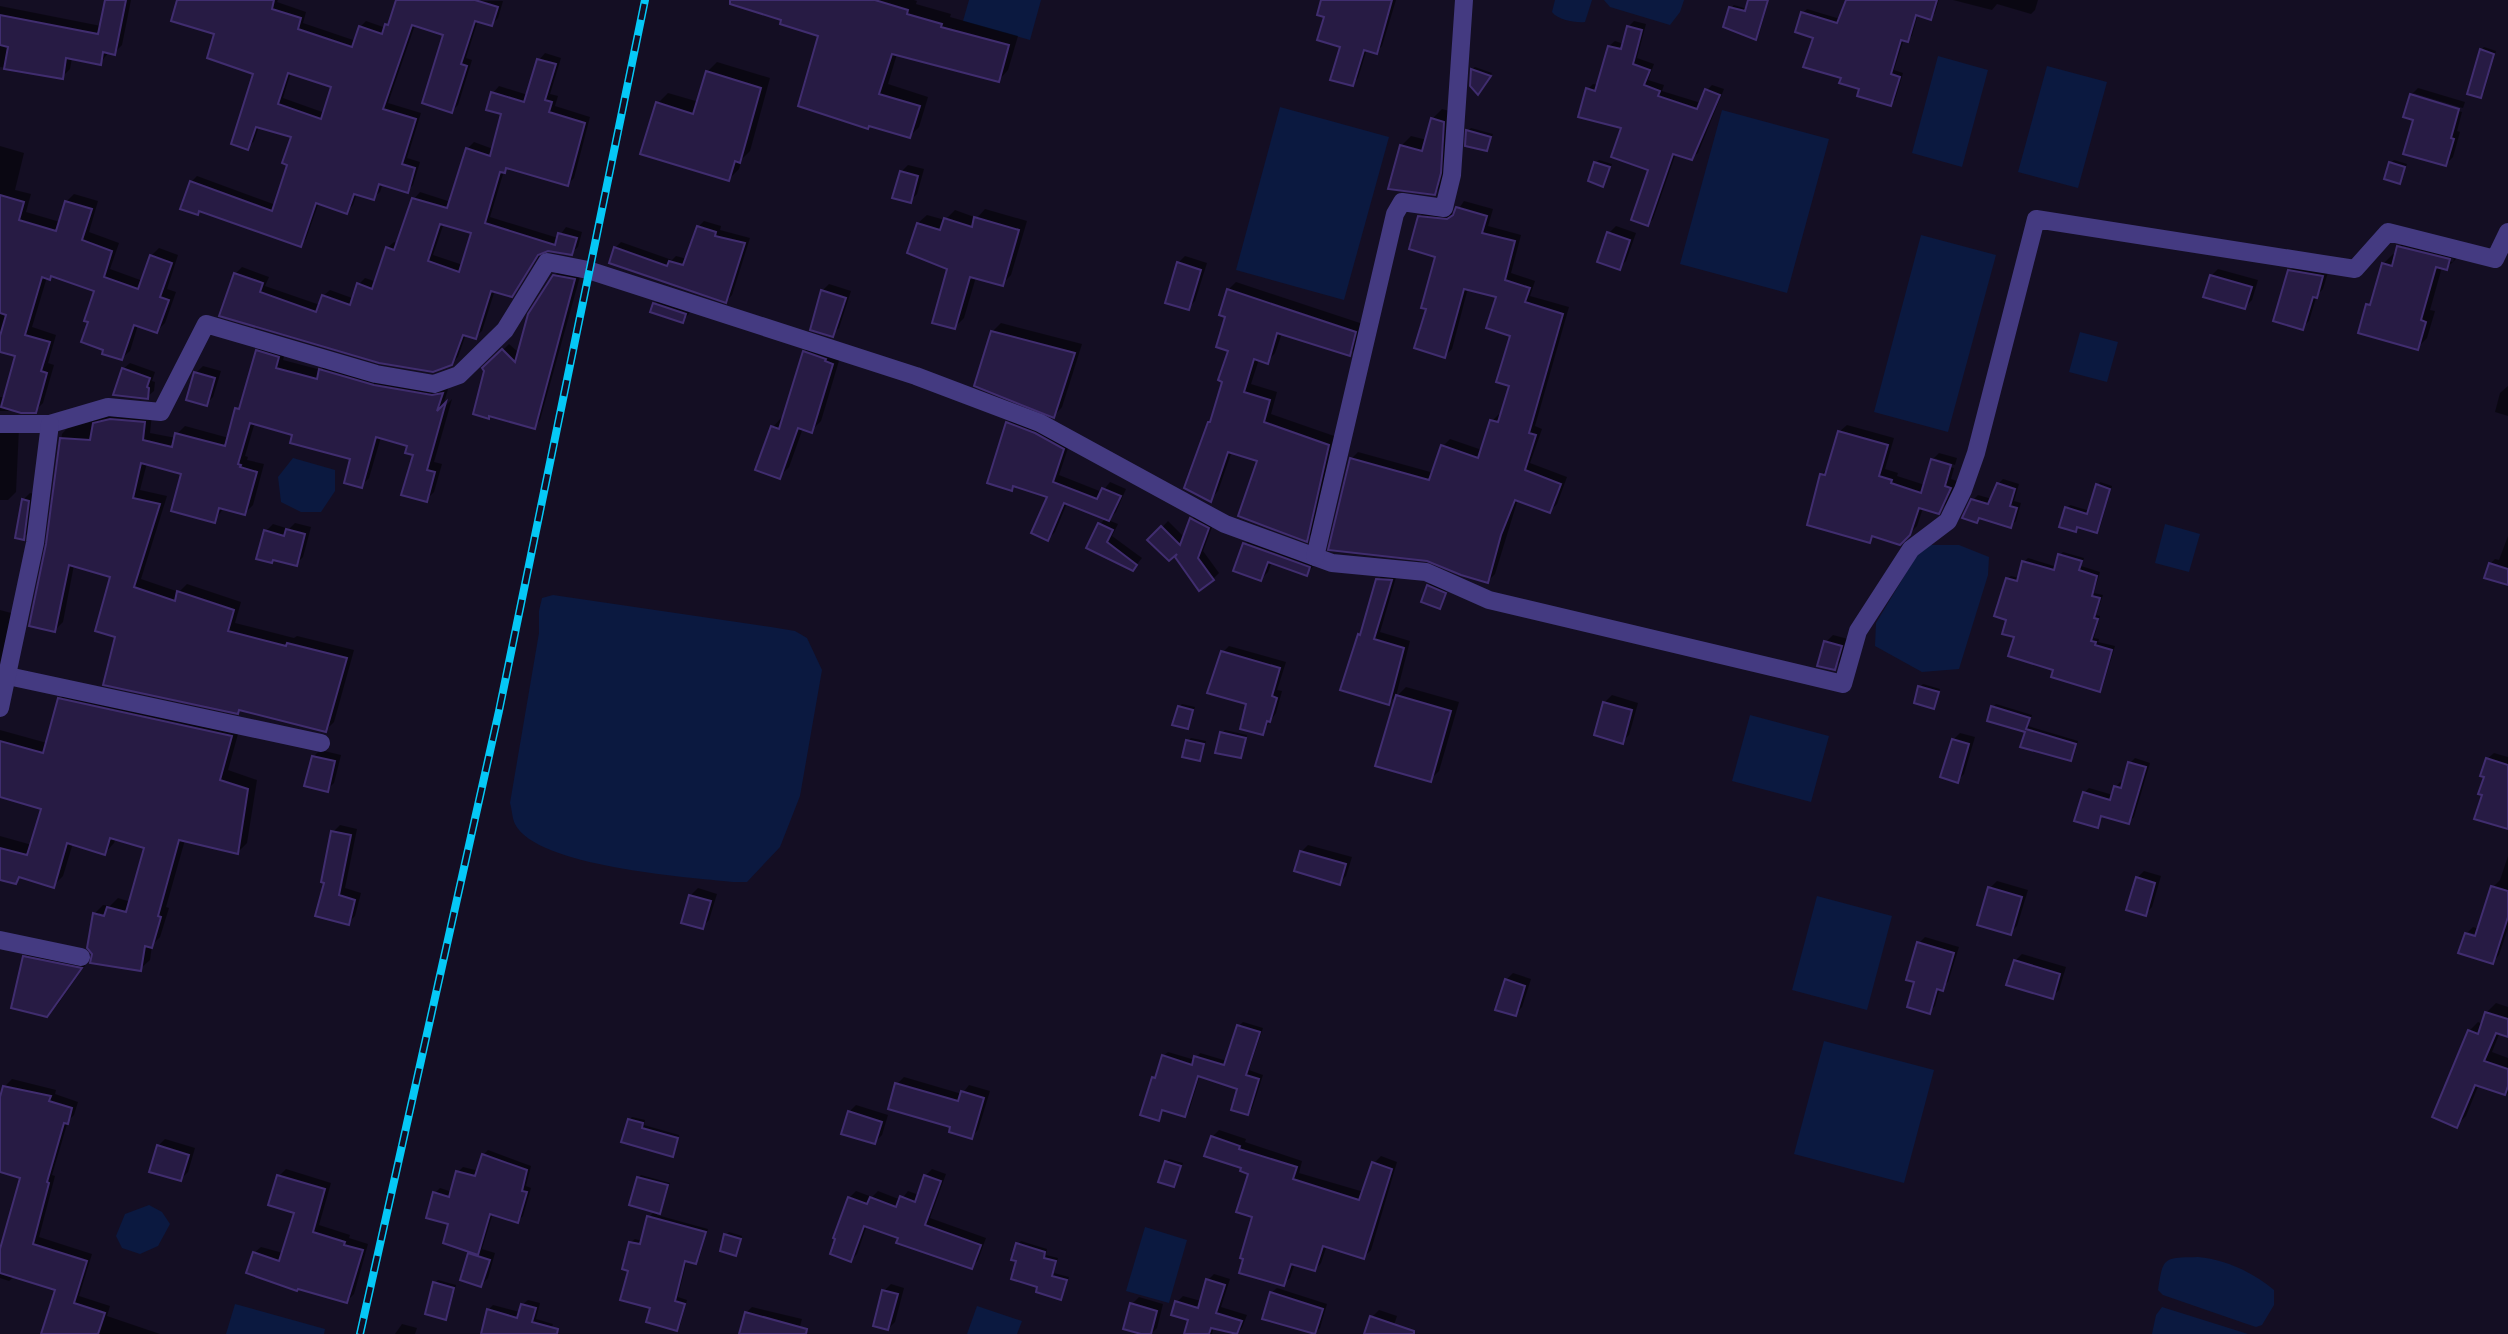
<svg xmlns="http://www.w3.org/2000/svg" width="2508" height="1334" font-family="Raleway,sans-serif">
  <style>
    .water { fill: #0b1940 }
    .shadow { fill: #0007; fill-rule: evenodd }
    .building { fill: #271b44; stroke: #402d6f; stroke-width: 2; fill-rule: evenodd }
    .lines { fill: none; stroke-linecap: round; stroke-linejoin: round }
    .street { stroke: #443a81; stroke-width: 18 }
    .rail-casing { stroke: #05c8f6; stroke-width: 8 }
    .rail { stroke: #140e23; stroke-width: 5; stroke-dasharray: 16; stroke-linecap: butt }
  </style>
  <rect width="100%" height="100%" fill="#140e23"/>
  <!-- water -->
  <g class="water">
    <polygon points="969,0 1041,0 1030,40 963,21"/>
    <path d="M1555 0H1592L1585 22C1575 23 1558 20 1552 12Z"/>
    <polygon points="1604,0 1684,0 1680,12 1670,25 1610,7"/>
    <polygon points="1938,56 1988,70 1962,167 1912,153"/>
    <polygon points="2047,66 2107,82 2078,188 2018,172"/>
    <polygon points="1280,107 1389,137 1344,300 1236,270"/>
    <polygon points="1722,110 1829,139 1787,293 1680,264"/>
    <polygon points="1921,235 1996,255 1948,432 1874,412"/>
    <polygon points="2080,332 2118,342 2107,382 2069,372"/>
    <polygon points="293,458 335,470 335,491 321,512 301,512 281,502 278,477"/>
    <polygon points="2165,524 2200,534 2189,572 2155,563"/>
    <polygon points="1923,545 1959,545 1989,557 1988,575 1959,669 1922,672 1875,646 1876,623"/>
    <path d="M553 595 771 627 795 631 807 638 822 670 800 796 780 847 747 882H733C687 877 537 867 515 824 512 818 512 809 510 803L539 633V611L542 598Z"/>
    <polygon points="1750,715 1829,736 1811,802 1732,781"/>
    <polygon points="1817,896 1892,916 1867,1010 1792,990"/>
    <polygon points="1824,1041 1934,1070 1904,1183 1794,1154"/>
    <polygon points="149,1205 162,1212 170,1224 158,1246 140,1254 122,1248 116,1236 125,1214"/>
    <polygon points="1145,1227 1187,1240 1169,1303 1126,1291"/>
    <path d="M2198 1257C2225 1259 2254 1273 2274 1290V1305L2262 1325 2256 1327 2244 1323 2163 1295 2158 1290C2163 1256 2164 1258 2198 1257Z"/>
    <polygon points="235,1304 325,1329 324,1334 226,1334"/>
    <polygon points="977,1306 1022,1321 1017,1334 967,1334"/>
    <polygon points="2162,1307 2248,1334 2152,1334 2156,1315"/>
  </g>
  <!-- shadow -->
  <g class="shadow">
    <polygon points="106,0 131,0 122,45 114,53 109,52 100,63 72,58 70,69 62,77 0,67 0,6 101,26"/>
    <path d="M179 0H278L277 2 306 12 303 23 356 41 360 27 366 21 386 28 391 22 397 0 503 1 498 18 492 24 478 20 466 58 472 60 458 105 452 111 445 34 415 25 388 103 421 113 407 158 420 162 413 185 407 191 383 183 380 192 373 198 357 193 353 205 347 212 319 202 306 239 300 245 201 210 198 213 191 182 197 176 276 205 290 164 293 136 259 126 254 141 248 148 255 73 217 33ZM291 72 333 86 325 113 283 98Z"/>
    <polygon points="751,0 914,0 917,1 916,4 951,14 950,17 1018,36 1008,70 999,80 897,54 888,84 928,97 919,127 910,136 820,34 783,18"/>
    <polygon points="1323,0 1396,0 1382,46 1376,52 1367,49 1358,78 1352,84 1342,46 1326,16"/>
    <polygon points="1750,0 1769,0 1759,35 1756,38 1731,8 1734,5 1747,9"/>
    <polygon points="1848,0 1939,0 1935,13 1931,18 1918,14 1912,36 1907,40 1904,39 1894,70 1903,73 1895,100 1891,104 1861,88 1815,37 1803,13 1807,9 1840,19"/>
    <polygon points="1953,0 2038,0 2035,10 2031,14 1997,4 1992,10"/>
    <polygon points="1634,21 1646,24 1637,58 1654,64 1648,80 1664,85 1662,91 1701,103 1707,90 1712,85 1724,89 1698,153 1692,158 1676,153 1653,219 1648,224 1650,169 1623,127 1588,89 1593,84 1598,85 1609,46 1615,41 1624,44 1629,26"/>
    <polygon points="2484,47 2496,51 2484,93 2481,96 2481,50"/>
    <path d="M545 53 561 58 550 94 558 96 555 106 590 117 574 178 568 184 509 167 504 171 490 217 558 238 566 227 582 232 578 247 571 253 544 250 511 295 495 290 482 331 475 337 466 334 458 357 451 364 221 315 235 274 242 267 269 277 265 286 320 305 323 296 330 290 352 298 359 284 365 278 377 282 387 248 394 242 398 243 414 199 420 192 451 202 467 149 474 142 493 149 503 113 493 93 499 86 528 95 539 60ZM444 223 473 232 463 265 433 255Z"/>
    <polygon points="717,62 770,78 750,151 742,159 739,169 729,179 658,103 668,93 699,102 707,72"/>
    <polygon points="1475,67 1492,73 1481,90 1472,69"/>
    <polygon points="2418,88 2465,102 2463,108 2413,93 2413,97 2462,112 2457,131 2460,132 2453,157 2446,164 2415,119 2411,95"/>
    <polygon points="1442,109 1453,112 1445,183 1435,193 1401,146 1411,136 1427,140 1432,119"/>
    <polygon points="1471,128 1493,134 1486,149 1468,131"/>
    <polygon points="0,146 24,153 15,190 31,194 26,212 60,222 66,202 74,194 98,201 89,232 119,243 110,269 143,281 151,256 159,248 178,255 167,289 176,292 165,323 157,331 138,325 130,351 122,358 90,321 96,290 52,274 47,277 32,327 56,335 48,363 54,365 43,403 35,411 0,411 0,397 5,397 17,357 0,352"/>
    <polygon points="1599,160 1612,164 1603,185 1596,163"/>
    <polygon points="2394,160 2407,164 2399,182 2391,163"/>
    <polygon points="908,165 924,169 917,194 910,201 901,172"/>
    <polygon points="1464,201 1493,209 1488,226 1521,235 1511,273 1535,281 1530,296 1569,307 1535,426 1542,429 1530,463 1567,477 1557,504 1550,511 1518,499 1495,574 1488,581 1351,459 1358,452 1434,473 1443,446 1450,439 1482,450 1492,421 1499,414 1502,415 1511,385 1512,335 1498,296 1468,288 1452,349 1445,356 1428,308 1437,255 1419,217 1426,210 1456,213"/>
    <polygon points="985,209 1027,221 1011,275 1002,284 976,277 964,318 955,327 950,268 918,223 927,215 945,220 955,210 977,218"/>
    <polygon points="704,221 721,226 720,230 750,238 732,295 726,301 615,248 621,242 672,260 676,256 687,259 698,227"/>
    <polygon points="1616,226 1636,233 1626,261 1619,268 1609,233"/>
    <polygon points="2409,237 2457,258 2453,262 2454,259 2403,246 2403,249 2453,262 2446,268 2442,267 2430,310 2435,311 2427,338 2417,348 2368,305 2373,301 2383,264 2393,254 2397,255 2399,247"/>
    <polygon points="1185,256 1207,263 1195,301 1188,308 1178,263"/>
    <polygon points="2296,264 2329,269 2323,289 2317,295 2309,321 2302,328 2289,271"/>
    <polygon points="561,269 581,273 540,420 534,427 490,415 488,417 485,368 509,344 519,353 554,276"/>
    <polygon points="2218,269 2258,280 2252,300 2245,307 2211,276"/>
    <polygon points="1236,282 1363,324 1358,346 1350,354 1282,333 1275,353 1267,362 1259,359 1251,384 1277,392 1271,414 1337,437 1314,532 1306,540 1260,459 1232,451 1218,491 1210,500 1209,423 1213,419 1224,380 1230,350 1227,315 1228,290"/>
    <polygon points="829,284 851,291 839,328 832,335 822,291"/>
    <polygon points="662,297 692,307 689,314 682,321 655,304"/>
    <polygon points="1001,323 1082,344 1062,407 1054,416 992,332"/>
    <polygon points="265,343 286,349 283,360 321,370 329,362 449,386 442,409 452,399 434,462 442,464 434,492 426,500 415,454 409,445 381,437 369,478 361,486 352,458 294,433 255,422 245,456 248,457 247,460 264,464 253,505 245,513 224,508 214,521 184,473 147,463 140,490 167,496 141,579 179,592 187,584 241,602 235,623 294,638 297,636 354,650 334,722 326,730 241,708 238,712 117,636 112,576 74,565 63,622 55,630 48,545 62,434 70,425 119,411 152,414 150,433 176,438 177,434 185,426 229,438 236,409 243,403 257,351"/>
    <polygon points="814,343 841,354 821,421 811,431 803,428 789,467 779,477 773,427 782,417 784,418 804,352"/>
    <polygon points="130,363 155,372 152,381 155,382 154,391 147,397 123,369"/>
    <polygon points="203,366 221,371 213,397 206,404 196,373"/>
    <polygon points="2508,386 2508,416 2495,412 2500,393"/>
    <polygon points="1015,417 1070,442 1059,475 1102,492 1110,482 1126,489 1116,512 1108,520 1118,524 1112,536 1142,558 1133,569 1088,547 1100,524 1106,518 1067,503 1055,532 1048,539 1049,496 1016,485 1011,489 1008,423"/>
    <polygon points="0,424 19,428 16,492 8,500 0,500"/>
    <polygon points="1847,425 1894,438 1885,469 1898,473 1897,476 1925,485 1932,460 1939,453 1957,458 1955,465 1934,458 1934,462 1954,468 1951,479 1957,481 1946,504 1938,512 1923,508 1917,526 1900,543 1875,535 1869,541 1821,475 1829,467 1839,432"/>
    <polygon points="2003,479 2019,484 2014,501 2021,503 2016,521 2011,526 1981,517 1977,521 1973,500 1978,495 1992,499 1998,484"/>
    <polygon points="2100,482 2112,486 2100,528 2097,531 2079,526 2075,531 2067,508 2070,505 2090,511"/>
    <polygon points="30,493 35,494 30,531 23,538 23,500"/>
    <polygon points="1198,513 1214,522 1203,551 1219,573 1213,579 1181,547 1150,540 1168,521 1185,538 1192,519"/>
    <polygon points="295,523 311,527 303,557 296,564 266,531 273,524 289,529"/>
    <polygon points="2508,536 2508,583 2490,564 2495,559 2499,560"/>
    <polygon points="1252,537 1316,560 1313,567 1306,573 1272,561 1268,572 1261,579 1245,544"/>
    <polygon points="2063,552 2084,558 2081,566 2100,572 2094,593 2103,595 2096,615 2100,616 2094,638 2099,639 2098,642 2115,646 2103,686 2100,690 2056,669 2016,636 2008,619 2007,579 2011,576 2019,578 2024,562 2028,558 2057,567 2060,555"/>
    <polygon points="1385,572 1397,574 1380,632 1410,641 1396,696 1389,703 1359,635 1363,632 1378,580"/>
    <polygon points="1431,583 1447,590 1440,607 1428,586"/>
    <polygon points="0,610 15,614 0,683"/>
    <polygon points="1833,635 1848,639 1841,661 1834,668 1826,642"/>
    <polygon points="1229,646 1286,662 1277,690 1282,691 1276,713 1262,733 1223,652"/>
    <polygon points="1923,684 1940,689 1933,707 1920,687"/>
    <polygon points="1406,687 1459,702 1439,771 1430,780 1397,696"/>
    <path d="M69 690 240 727 228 770 257 780 247 843 238 852 185 840 166 907 169 908 160 937 152 945 150 960 140 969 94 914 103 905 110 906 118 898 131 902 146 847 116 838 114 843 105 853 73 843 63 876 53 886 22 876 16 882 0 878V836L32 845 44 808 0 795V730L47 743 60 699ZM99 913 113 917H99Z"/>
    <polygon points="1612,695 1638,703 1629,735 1622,742 1596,734 1605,702"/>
    <polygon points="1182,704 1195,707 1187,727 1179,707"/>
    <polygon points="1996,704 2032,715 2028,726 2078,741 2074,756 2071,759 2027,731 1993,707"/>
    <polygon points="1225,730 1247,735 1243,754 1240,757 1222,733"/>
    <polygon points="1960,733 1975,737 1964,774 1957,781 1953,740"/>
    <polygon points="1191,738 1206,741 1202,756 1199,759 1188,741"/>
    <polygon points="320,750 341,755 334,783 327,790 313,757"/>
    <polygon points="2494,753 2508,757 2508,828 2484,794 2487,759"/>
    <polygon points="2135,758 2150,763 2134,817 2129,822 2104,815 2097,826 2084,793 2089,788 2113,795 2116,787 2120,782 2124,784 2130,763"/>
    <polygon points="340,825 357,829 345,888 361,893 355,916 348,923 326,882 333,832"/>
    <polygon points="1308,845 1352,857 1346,876 1339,883 1301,852"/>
    <polygon points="2508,856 2508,928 2499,955 2493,962 2460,952 2467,932 2467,936 2483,941 2484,937 2468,932 2473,927 2479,929 2493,887 2500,880"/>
    <polygon points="2144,871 2161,876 2152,907 2145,914 2137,878"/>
    <polygon points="1997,881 2028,890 2017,926 2010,933 1990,888"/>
    <polygon points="698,888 717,894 709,920 702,927 683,921 691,895"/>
    <polygon points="1925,937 1959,947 1948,982 1940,988 1935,1006 1929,1012 1916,981 1919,943"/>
    <polygon points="36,946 91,957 58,1004 47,1015 25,957"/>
    <polygon points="2022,954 2066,967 2059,990 2052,997 2015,961"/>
    <polygon points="1513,973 1531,979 1522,1007 1515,1014 1506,980"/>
    <polygon points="2496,1003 2508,1007 2508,1035 2500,1032 2492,1052 2508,1058 2508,1094 2479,1084 2466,1116 2457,1125 2469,1031 2478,1022 2483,1024 2487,1012"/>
    <polygon points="1243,1022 1263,1028 1249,1070 1263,1075 1252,1109 1247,1113 1240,1088 1200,1075 1189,1111 1185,1115 1164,1109 1158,1119 1153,1078 1158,1073 1163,1056 1168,1052 1195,1060 1200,1053 1227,1061 1239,1026"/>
    <polygon points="904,1077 962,1094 969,1085 990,1091 978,1130 971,1137 953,1126 897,1084"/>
    <polygon points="12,1079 56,1090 55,1094 78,1102 74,1115 68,1121 52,1175 55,1176 39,1237 92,1254 79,1296 110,1306 107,1316 160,1334 42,1334 57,1289 15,1276 9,1281 0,1278 0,1250 22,1177 0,1171 0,1100 5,1086"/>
    <polygon points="856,1105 888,1115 882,1135 875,1142 849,1112"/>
    <polygon points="632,1117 645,1120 644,1125 679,1135 675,1152 672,1155 629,1120"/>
    <polygon points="1219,1130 1246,1139 1245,1142 1302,1161 1299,1173 1364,1192 1374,1163 1381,1156 1397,1162 1371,1250 1364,1257 1327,1245 1321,1263 1315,1270 1295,1263 1290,1278 1283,1284 1254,1216 1250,1173 1212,1137"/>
    <polygon points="165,1139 195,1148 188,1172 181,1179 158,1146"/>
    <polygon points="488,1150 531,1166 526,1186 531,1188 523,1216 518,1221 493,1213 482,1249 495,1253 488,1278 481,1285 469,1254 473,1251 450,1223 435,1193 440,1188 452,1192 458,1172 463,1167 479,1171 483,1155"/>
    <polygon points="1169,1159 1183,1163 1174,1185 1166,1162"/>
    <polygon points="286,1169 331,1183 319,1225 350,1235 349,1238 368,1244 354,1294 347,1301 254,1253 261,1247 283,1253 296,1211 279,1176"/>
    <polygon points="932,1169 946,1174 930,1218 986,1238 978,1260 972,1267 867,1225 857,1254 851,1260 849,1198 856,1191 872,1197 878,1191 901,1200 908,1191 919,1195 925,1176"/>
    <polygon points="641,1175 670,1183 662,1209 657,1215 708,1229 699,1259 695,1262 687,1260 678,1297 687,1300 680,1326 677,1329 652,1307 630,1270 631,1242 635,1239 642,1241 649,1217 655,1211 638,1178"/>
    <polygon points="729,1232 742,1236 735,1254 726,1235"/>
    <polygon points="1021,1241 1047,1249 1046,1255 1058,1258 1054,1273 1069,1277 1061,1298 1040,1286 1019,1260 1018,1244"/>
    <polygon points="1214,1274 1230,1279 1221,1307 1247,1315 1242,1328 1236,1334 1214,1327 1212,1334 1187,1334 1190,1319 1177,1302 1183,1296 1201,1301 1208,1280"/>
    <polygon points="438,1280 456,1285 448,1315 445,1318 435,1283"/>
    <polygon points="891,1284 904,1288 895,1322 888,1329 884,1291"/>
    <polygon points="1277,1288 1327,1304 1320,1328 1315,1333 1271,1293"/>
    <polygon points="1139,1297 1163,1304 1157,1328 1151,1334 1147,1334 1132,1304"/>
    <polygon points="528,1300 540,1303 536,1319 553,1324 550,1334 481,1334 488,1310 493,1305 520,1312 522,1305"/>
    <polygon points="752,1307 802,1319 798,1333 741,1334 746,1313"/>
    <polygon points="1379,1310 1397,1316 1391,1334 1366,1334 1372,1317"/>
    <polygon points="402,1324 417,1328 415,1334 395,1334"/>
  </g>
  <!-- building -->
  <g class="building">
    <polygon points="105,0 126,0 115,55 103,52 101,65 66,58 63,79 4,69 8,47 0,45 0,15 98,34"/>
    <path d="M177 0H274L272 9 301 18 298 29 352 47 359 26 382 34 385 24 388 25 396 0H475L498 7 492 26 475 21 461 64 467 66 452 113 422 103 443 35 412 25 383 109 416 119 402 164 415 168 408 193 379 184 374 200 354 194 347 214 316 203 301 247 199 211 198 215 180 209 190 181 272 211 287 165 282 163 291 137 256 127 248 150 231 144 253 74 207 58 214 34 171 21ZM288 73 331 87 321 119 278 104Z"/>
    <polygon points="730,0 875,0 908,10 907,14 942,24 941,27 1009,45 999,82 892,54 879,94 920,106 910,138 869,126 868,129 798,106 818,36 780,24 781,20 730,4"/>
    <polygon points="1321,0 1392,0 1377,54 1364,50 1353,86 1330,80 1340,47 1317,40 1324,17 1317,15"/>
    <polygon points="1748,0 1768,0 1756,40 1723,27 1729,7 1745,11"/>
    <polygon points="1846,0 1937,0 1931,20 1916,15 1908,42 1901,40 1891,74 1900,77 1891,106 1857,96 1859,89 1839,83 1841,78 1803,67 1813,38 1795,32 1801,12 1837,23"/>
    <polygon points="1627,26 1642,30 1633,64 1650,70 1644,85 1660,91 1658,96 1697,109 1705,89 1720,95 1692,160 1673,154 1648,226 1631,220 1648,170 1611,157 1621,128 1578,117 1586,88 1595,91 1608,46 1621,49"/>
    <polygon points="2480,49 2494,54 2481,98 2467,94"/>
    <path d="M537 59 556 64 545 100 552 102 549 112 585 123 568 186 506 168 505 173 500 172 485 223 555 245 558 233 577 238 572 255 548 251 538 255 512 297 491 291 476 339 463 335 452 365 433 372 379 363 219 316 234 273 263 283 260 292 316 312 322 295 350 305 357 283 372 289 386 247 394 250 412 198 447 208 466 148 490 156 501 114 486 110 491 92 524 102ZM440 224 471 233 459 272 428 261Z"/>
    <polygon points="1471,69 1491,76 1478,95 1470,86"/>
    <polygon points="706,71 761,88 740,163 735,161 729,181 640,154 656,102 693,114"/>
    <polygon points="2410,94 2459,109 2451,138 2454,139 2446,166 2403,154 2413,120 2403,117"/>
    <polygon points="1431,118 1444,122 1441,173 1435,195 1388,189 1400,145 1422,151"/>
    <polygon points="1466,130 1491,137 1487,151 1465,146"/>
    <polygon points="1594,162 1610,167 1603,187 1588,181"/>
    <polygon points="2389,162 2405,167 2400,184 2384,179"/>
    <polygon points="900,171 918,176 911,203 892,198"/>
    <polygon points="0,195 24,202 19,220 56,231 65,201 92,209 82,240 112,251 104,277 138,289 150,255 172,263 160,297 169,300 157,333 134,325 122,360 102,354 103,350 81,342 88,322 84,321 94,291 51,276 50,280 42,277 25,335 50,342 41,371 47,373 36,413 21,413 1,407 15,356 0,352 0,336 6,315 0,313"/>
    <polygon points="1456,207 1487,216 1482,233 1515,241 1505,280 1530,288 1525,302 1563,314 1529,433 1536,435 1525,470 1561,484 1550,513 1515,500 1501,535 1488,583 1461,575 1427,561 1328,550 1350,458 1429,480 1441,445 1478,458 1490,420 1498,422 1509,386 1496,382 1510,336 1486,328 1496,297 1464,289 1445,358 1414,348 1426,309 1421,308 1435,257 1409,249 1418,216 1447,219 1453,215"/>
    <polygon points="974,217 1019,230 1003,286 970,277 955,329 932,323 947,269 907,253 917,223 940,230 944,218 972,227"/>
    <polygon points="697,226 716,232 715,236 745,243 726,303 609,263 614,247 667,266 669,261 683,265"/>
    <polygon points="1607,232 1630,240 1620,270 1597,262"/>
    <polygon points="2397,246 2450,259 2447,270 2436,267 2421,320 2426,322 2418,350 2358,333 2366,304 2370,305 2382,263 2392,266"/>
    <polygon points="1177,262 1201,270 1189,310 1165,303"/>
    <polygon points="2288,270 2323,276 2317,298 2313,297 2303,330 2273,321"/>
    <polygon points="553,275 575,279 535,429 489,416 489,419 473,414 484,371 482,368 502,349 515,362 528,314"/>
    <polygon points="2210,275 2252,287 2245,309 2203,297"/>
    <polygon points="1227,289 1356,332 1350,356 1277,333 1268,364 1254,359 1244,392 1270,400 1264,422 1329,445 1307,542 1238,516 1257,461 1228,452 1211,502 1184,488 1208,422 1210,422 1222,382 1218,380 1228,351 1216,347 1225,317 1219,315"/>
    <polygon points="821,290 846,298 833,337 810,330"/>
    <polygon points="653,303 686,314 683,323 650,312"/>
    <polygon points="991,331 1075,353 1054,418 974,386"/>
    <polygon points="256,350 279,357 276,368 317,379 319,369 374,385 432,395 443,393 437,411 446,402 427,470 435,472 427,502 401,495 413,455 405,453 407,446 376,437 362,488 344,483 350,459 290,443 292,435 250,423 238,464 241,465 240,467 257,472 245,515 219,508 215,523 171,511 181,474 141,463 133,498 160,504 134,587 175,601 177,591 234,610 228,631 286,646 287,643 347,658 326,732 239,710 238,714 103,685 115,637 95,631 110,577 69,565 55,632 29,626 46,544 60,438 90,440 93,423 110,419 145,422 143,440 172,447 175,433 225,446 235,408 239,409"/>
    <polygon points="803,351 826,359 825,361 833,364 812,433 798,428 780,479 755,470 771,426 779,429"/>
    <polygon points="122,368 150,378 147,387 149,388 148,399 113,395"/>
    <polygon points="194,372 215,378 207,406 186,400"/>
    <polygon points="1006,422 1035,433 1064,449 1053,482 1097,499 1102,488 1121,496 1109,521 1064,503 1048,541 1031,533 1047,497 1013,486 1012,491 987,483"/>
    <polygon points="1838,431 1888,445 1879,476 1892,480 1891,483 1921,493 1931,459 1951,465 1945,486 1951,488 1939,514 1919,508 1910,535 1900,545 1872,536 1870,543 1807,525 1820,474 1825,475"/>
    <polygon points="1997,483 2015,489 2010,506 2017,508 2011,528 1979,518 1977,523 1962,518 1971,499 1988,504"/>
    <polygon points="2096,484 2110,489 2097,533 2077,527 2076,532 2059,527 2065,507 2087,514"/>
    <polygon points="22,499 29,501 24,540 15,538"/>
    <polygon points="1190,518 1209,528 1198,558 1214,580 1199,591 1175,557 1177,554 1169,561 1147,540 1161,526 1180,545"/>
    <polygon points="1098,523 1113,530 1107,542 1137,565 1133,571 1086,548"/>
    <polygon points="286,529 305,534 297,566 273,560 272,563 256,559 264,530 284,536"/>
    <polygon points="1243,543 1310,567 1307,576 1268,562 1261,581 1233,571"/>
    <polygon points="2058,554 2082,561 2079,570 2097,576 2092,596 2100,598 2094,618 2098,619 2091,641 2096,642 2095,645 2112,650 2100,692 2051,677 2053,670 2008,656 2014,637 2002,634 2006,620 1994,616 2006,578 2017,581 2022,561 2054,570"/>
    <polygon points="2489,563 2508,569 2508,585 2484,578"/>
    <polygon points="1376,579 1392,580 1374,639 1404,648 1389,705 1340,690 1358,634 1360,635"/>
    <polygon points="1427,585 1446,593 1440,609 1421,602"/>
    <polygon points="1824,641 1842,646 1835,670 1817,666"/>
    <polygon points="1221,651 1280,668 1272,696 1277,698 1270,722 1267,721 1263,735 1240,729 1246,704 1207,693"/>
    <polygon points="1918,686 1939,692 1934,709 1914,703"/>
    <polygon points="1396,695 1451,711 1431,782 1375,766"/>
    <polygon points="58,698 232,736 220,780 248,789 238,854 179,840 158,916 161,917 152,948 145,946 141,971 90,963 92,954 87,948 93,913 104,916 107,907 126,912 144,848 110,838 105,855 67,843 54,888 19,877 16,884 0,880 0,848 27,855 41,809 0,797 0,741 43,753"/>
    <polygon points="1603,702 1632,710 1623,744 1594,735"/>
    <polygon points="1178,706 1193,710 1188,729 1172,725"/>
    <polygon points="1991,706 2030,718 2026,729 2076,744 2071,761 2020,747 2025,732 1987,721"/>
    <polygon points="1220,732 1246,738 1241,758 1215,753"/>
    <polygon points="1952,739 1969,744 1958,783 1940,777"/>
    <polygon points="1186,740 1204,744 1200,761 1182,757"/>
    <polygon points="312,756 335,761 328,792 304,786"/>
    <polygon points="2486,758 2508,765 2508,829 2474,819 2482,795 2478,794 2484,777 2480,776"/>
    <polygon points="2128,762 2146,767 2129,824 2101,816 2098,828 2074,821 2083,792 2110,800 2114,786 2121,788"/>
    <polygon points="331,831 351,835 339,895 355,900 349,925 315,916 324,883 321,882"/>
    <polygon points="1300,851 1346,864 1340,885 1294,871"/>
    <polygon points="2136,877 2155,883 2146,916 2126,910"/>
    <polygon points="2491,886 2508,891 2508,917 2493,964 2458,953 2465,933 2475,936"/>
    <polygon points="1988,887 2022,897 2011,935 1977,925"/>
    <polygon points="689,895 711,901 703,929 681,923"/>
    <polygon points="1917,942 1954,953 1943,991 1937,989 1930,1014 1907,1007 1914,982 1906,980"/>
    <polygon points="23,956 82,968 47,1017 11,1008"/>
    <polygon points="2014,960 2060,974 2053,999 2006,985"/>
    <polygon points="1505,979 1525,986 1516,1016 1495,1010"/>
    <polygon points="2485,1012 2508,1019 2508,1037 2496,1033 2484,1061 2508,1069 2508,1086 2505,1095 2475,1085 2457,1128 2432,1117 2468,1030 2478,1034"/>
    <polygon points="1237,1025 1260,1032 1246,1075 1259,1079 1248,1115 1231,1110 1237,1089 1198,1076 1185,1117 1162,1110 1159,1121 1140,1115 1152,1077 1155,1078 1162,1055 1192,1065 1194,1056 1224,1065"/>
    <polygon points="895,1083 958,1101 961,1091 984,1098 972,1139 949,1132 950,1127 888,1109"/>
    <polygon points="3,1086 51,1096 49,1101 72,1108 68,1124 64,1123 47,1182 49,1183 33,1244 87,1261 74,1303 105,1313 98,1334 41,1334 55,1290 0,1273 0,1249 20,1178 0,1172 0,1097"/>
    <polygon points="848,1111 882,1122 875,1144 841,1134"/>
    <polygon points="628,1119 643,1123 642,1128 678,1138 673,1157 621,1142"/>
    <polygon points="1211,1136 1240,1146 1239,1149 1297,1167 1293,1179 1359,1200 1372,1162 1392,1169 1364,1259 1323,1246 1315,1271 1291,1264 1284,1286 1239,1273 1243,1259 1240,1258 1252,1217 1236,1212 1248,1174 1240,1171 1241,1168 1204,1156"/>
    <polygon points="157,1145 189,1155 181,1181 149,1172"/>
    <polygon points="482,1154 527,1170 522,1191 527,1192 518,1223 490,1214 478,1255 443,1243 448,1224 426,1218 433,1192 449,1197 456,1171 475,1176"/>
    <polygon points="1165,1161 1181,1166 1174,1187 1158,1182"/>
    <polygon points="277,1175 325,1189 313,1232 345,1242 344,1245 363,1250 347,1303 298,1289 297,1291 246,1273 253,1252 279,1261 294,1213 268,1205"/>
    <polygon points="924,1175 941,1181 925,1225 981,1245 972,1269 896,1243 898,1238 864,1226 851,1262 830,1254 835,1239 833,1238 848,1197 867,1204 870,1197 896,1207 900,1196 915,1202"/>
    <polygon points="637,1177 668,1185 660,1214 629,1205"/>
    <polygon points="647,1216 706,1232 696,1264 685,1261 675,1301 685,1304 677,1331 646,1322 650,1308 620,1300 628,1271 622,1269 629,1242 640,1244"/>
    <polygon points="724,1234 741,1239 736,1256 720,1251"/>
    <polygon points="1016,1243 1045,1252 1044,1258 1056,1261 1052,1276 1067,1280 1061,1300 1036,1292 1037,1287 1011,1279 1016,1261 1011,1260"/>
    <polygon points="468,1253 490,1260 481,1287 460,1280"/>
    <polygon points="1206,1279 1225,1285 1216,1313 1242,1321 1237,1334 1211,1328 1209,1334 1184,1334 1188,1320 1171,1315 1175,1301 1198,1308"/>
    <polygon points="433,1282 454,1288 446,1320 425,1314"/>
    <polygon points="882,1290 898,1294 888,1330 873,1326"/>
    <polygon points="1270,1292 1323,1309 1315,1334 1262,1319"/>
    <polygon points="1130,1303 1157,1311 1151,1334 1141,1334 1123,1329"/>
    <polygon points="521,1304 536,1308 532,1322 558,1329 557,1334 481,1334 487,1309 517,1318"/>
    <polygon points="745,1312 807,1329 806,1334 739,1334"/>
    <polygon points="1370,1316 1414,1331 1414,1334 1364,1334"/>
  </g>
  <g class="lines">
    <!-- street -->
    <g class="street">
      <polyline points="0,424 50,424 108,407 161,412 206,324 376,374 434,384 459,375 505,330 547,262 588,270 916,376 1040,423 1225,524 1332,563 1426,572 1489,600 1843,684 1858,631 1911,549 1948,521 1963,490 1976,453 2036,219 2355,269 2388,232 2495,259 2508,232"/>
      <polyline points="1315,557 1395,214 1402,202 1444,208 1452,175 1464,0"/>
      <polyline points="8,676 321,743"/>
      <polyline points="0,708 35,543 50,424"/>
      <polyline points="0,940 81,957"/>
    </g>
    <defs>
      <polyline id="rail" points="360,1334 499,711 645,0"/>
    </defs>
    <!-- rail casing -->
    <use href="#rail" class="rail-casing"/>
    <!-- rail -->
    <use href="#rail" class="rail"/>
  </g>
</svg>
